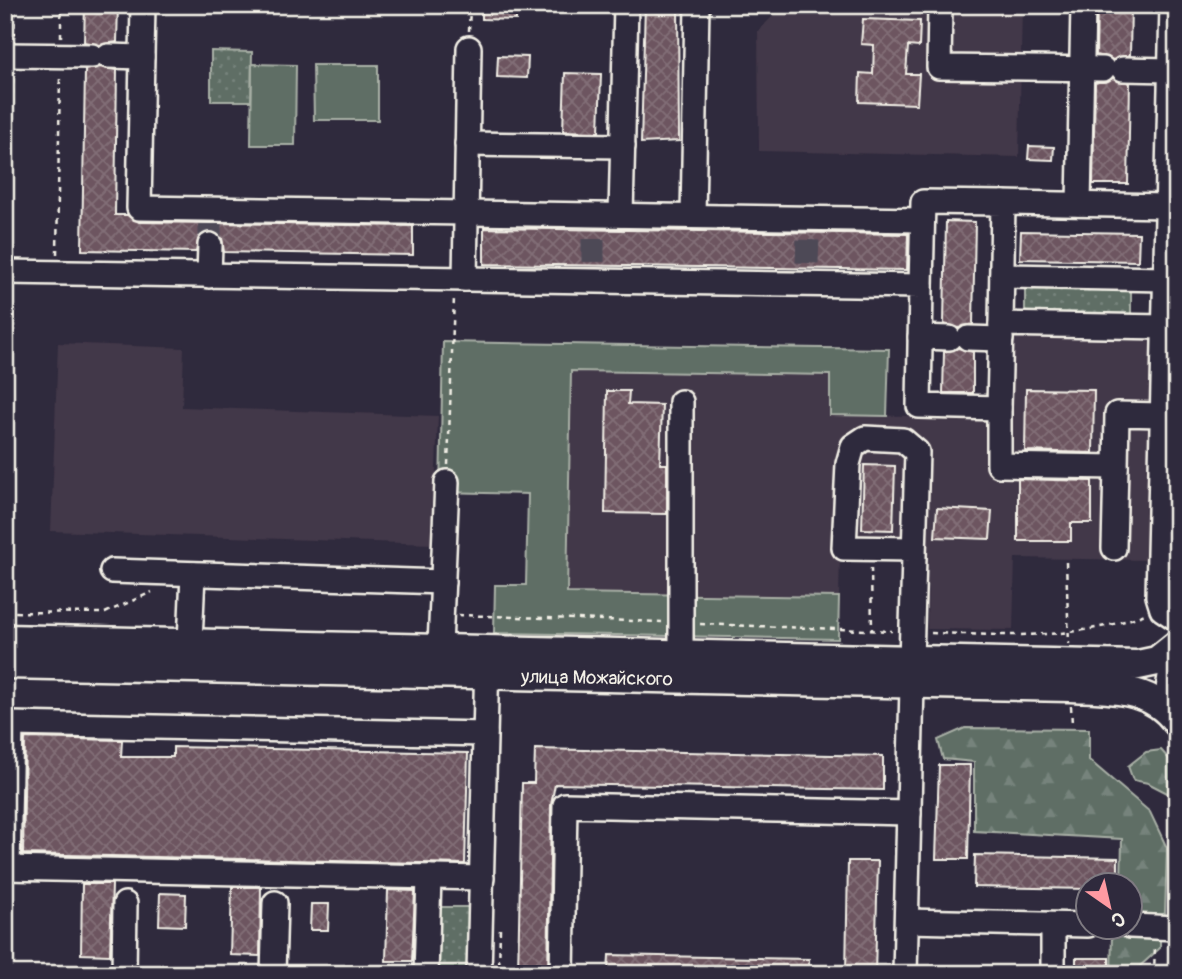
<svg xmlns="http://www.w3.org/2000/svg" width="1182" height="979" font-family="Pangolin,sans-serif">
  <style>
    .built { fill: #423748 }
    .grass { fill: #5e6e65; stroke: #a9b0a6; stroke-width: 2 }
    .forest { fill: url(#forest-firs); stroke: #a9b0a6; stroke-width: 2 }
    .park { fill: url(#park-dots); stroke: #a9b0a6; stroke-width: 2 }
    .building { fill: url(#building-cross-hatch); stroke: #f4f1e8; stroke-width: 2 }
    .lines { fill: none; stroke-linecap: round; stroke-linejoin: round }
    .minor-tunnel { stroke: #4d4857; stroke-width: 23; stroke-dasharray: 23 11; stroke-linecap: butt }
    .minor-casing { stroke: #f4f1e8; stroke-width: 28 }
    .major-casing { stroke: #f4f1e8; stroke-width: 33 }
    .path { stroke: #f4f1e8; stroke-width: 2.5; stroke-dasharray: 5 5; stroke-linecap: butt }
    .minor { stroke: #2f2a3d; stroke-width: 23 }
    .major { stroke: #2f2a3d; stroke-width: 28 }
    .labels { text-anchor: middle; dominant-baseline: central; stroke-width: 5; stroke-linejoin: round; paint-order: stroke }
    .street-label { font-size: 19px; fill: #f4f1e8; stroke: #2f2a3d }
  </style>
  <defs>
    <pattern id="forest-firs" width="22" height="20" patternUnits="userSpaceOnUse" patternTransform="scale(1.75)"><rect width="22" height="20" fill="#5e6e65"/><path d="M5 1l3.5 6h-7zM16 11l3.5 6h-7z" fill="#76837b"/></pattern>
    <pattern id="park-dots" width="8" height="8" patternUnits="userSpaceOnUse" patternTransform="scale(1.75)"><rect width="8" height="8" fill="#5e6e65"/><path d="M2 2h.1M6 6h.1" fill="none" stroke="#76837b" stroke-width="1.8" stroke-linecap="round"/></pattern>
    <pattern id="building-cross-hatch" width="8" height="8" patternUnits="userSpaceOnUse" patternTransform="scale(1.75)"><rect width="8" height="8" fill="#6d5560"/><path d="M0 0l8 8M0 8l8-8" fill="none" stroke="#826e77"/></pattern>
  </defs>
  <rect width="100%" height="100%" fill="#2f2a3d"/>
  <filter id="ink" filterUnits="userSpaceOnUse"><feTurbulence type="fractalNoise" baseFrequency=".0143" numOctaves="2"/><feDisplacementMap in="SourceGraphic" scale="14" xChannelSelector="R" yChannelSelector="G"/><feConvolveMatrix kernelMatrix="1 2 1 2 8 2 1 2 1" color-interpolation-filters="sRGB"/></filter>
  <g filter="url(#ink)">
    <!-- built -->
    <g class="built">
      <polygon points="784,5 1022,5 1019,157 759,151 758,31"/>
      <polygon points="1009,334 1151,336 1147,560 1015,558 1013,630 927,629 928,555 840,554 839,597 567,593 571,370 830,375 830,415 1007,417"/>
      <polygon points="58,343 184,348 182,407 438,416 433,544 51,531"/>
    </g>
    <!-- grass -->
    <g class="grass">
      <polygon points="252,64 296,65 295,145 251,145"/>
      <polygon points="313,65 378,65 378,120 314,120"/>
      <polygon points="443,342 889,349 887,416 830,415 830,375 571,371 567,593 839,597 838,639 494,633 495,585 526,585 528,494 440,492"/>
    </g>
    <!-- forest -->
    <g class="forest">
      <polygon points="965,728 1089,729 1089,760 1150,812 1167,848 1165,915 1130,915 1130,884 1121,884 1122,839 974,831 974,762 943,759 938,740"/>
      <polygon points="1161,750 1177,768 1177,798 1148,783 1133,780 1128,766 1146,752"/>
      <polygon points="1112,934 1160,937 1160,948 1139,967 1139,974 1111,974"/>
    </g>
    <!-- park -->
    <g class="park">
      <polygon points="211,51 252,52 251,101 211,101"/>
      <polygon points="1025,288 1131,289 1131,322 1025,321"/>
      <polygon points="439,907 475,907 475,974 438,974"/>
    </g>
    <!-- building -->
    <g class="building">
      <polygon points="85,5 118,5 117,42 100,45 84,42"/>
      <polygon points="482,5 516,5 516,20 482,19"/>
      <polygon points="645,5 678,5 679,141 641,143"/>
      <polygon points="1097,5 1131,5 1130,55 1113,60 1096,55"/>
      <polygon points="863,19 920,21 919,47 908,46 906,74 919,74 917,104 859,102 860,73 873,74 874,45 861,44"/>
      <polygon points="498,56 528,57 527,78 497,77"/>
      <polygon points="100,67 117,70 115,215 127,215 139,222 413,226 413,255 224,252 222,238 210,231 199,237 196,252 82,250 85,70"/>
      <polygon points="565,73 601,74 599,132 563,131"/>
      <polygon points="1113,78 1130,83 1128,184 1093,184 1095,83"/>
      <polygon points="1029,146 1054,147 1053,160 1028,159"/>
      <polygon points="946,221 975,222 973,324 959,328 944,324"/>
      <polygon points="484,228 908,234 907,270 484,264"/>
      <polygon points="1021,231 1139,233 1138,261 1020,259"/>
      <polygon points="958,348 973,352 973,393 943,393 944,352"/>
      <polygon points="1026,389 1094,390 1093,453 1025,451"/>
      <polygon points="607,391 629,391 628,404 662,405 660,464 667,464 667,514 605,513"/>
      <polygon points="864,465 895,466 893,530 862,529"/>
      <polygon points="1018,479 1092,481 1092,523 1071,523 1071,541 1018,541"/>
      <polygon points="937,508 992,511 990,539 935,537"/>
      <polygon points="25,738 122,740 121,757 173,757 173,747 468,753 465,864 23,854"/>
      <polygon points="535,749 883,756 883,790 555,784 551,805 548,974 518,973 522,783 534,783"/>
      <polygon points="939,765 970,765 968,859 936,859"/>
      <polygon points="975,855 1118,858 1118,885 1088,885 1088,889 974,887"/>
      <polygon points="848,861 878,861 875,974 846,974"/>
      <polygon points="82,884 112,884 110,955 81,954"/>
      <polygon points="232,887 261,887 260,956 230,955"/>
      <polygon points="388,890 415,891 412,961 386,961"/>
      <polygon points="160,893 186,894 185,926 159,925"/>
      <polygon points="311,904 329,904 328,930 310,930"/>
      <polygon points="609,955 809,959 809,974 608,974"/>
      <rect x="1076" y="958" width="33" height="16"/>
    </g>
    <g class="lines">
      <!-- minor-tunnel -->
      <g class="minor-tunnel">
        <polyline points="210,245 210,224"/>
        <polyline points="593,262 593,234"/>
        <polyline points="807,263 808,236"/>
      </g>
      <defs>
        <g id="minor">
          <polyline points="143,5 139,208 922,220"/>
          <polyline points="940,5 939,67 1103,69"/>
          <polyline points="1172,5 1158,596 1162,609 1177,619"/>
          <polyline points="5,55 92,56"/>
          <polyline points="108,56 142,57"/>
          <polyline points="1123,69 1170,70"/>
          <polyline points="467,144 623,146"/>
          <polyline points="1003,203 1167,206"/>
          <polyline points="1079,204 1083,5"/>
          <polyline points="621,215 626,5"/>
          <polyline points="693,216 697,5"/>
          <polyline points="5,272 921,286 919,406 999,408 1001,324 1164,327"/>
          <polyline points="209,276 210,245"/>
          <polyline points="1002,276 1165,279"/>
          <polyline points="465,279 469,48"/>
          <polyline points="921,286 923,202 1003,203 1001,324"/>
          <polyline points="920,337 949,338"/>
          <polyline points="968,338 1001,339"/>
          <polyline points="999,408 999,465 1116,467 1117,414 1162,415"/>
          <polyline points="1114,548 1116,467"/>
          <polyline points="112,571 443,582"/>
          <polyline points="190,642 193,574"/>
          <polyline points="440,647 447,482"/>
          <polyline points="681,652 681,402"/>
          <polyline points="911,661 917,452 903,440 865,438 853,446 848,464 844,548 912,549"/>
          <polyline points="5,868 482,878"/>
          <polyline points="8,868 11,724 485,734"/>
          <polyline points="907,921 1088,925"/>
          <polyline points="1053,925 1053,974"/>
          <polyline points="1130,926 1177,928"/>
          <polyline points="124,974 125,904"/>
          <polyline points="273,974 275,903"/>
          <polyline points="426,974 429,877"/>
          <polyline points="479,974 487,659"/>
          <polyline points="562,974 565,805 909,813"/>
          <polyline points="905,974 912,685"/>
        </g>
        <g id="major">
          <polyline points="5,639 1138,665 1157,661 1177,645"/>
          <polyline points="1177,647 1171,686 1177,719"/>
          <path d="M5 664 1070 687C1110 689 1151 686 1177 722"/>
        </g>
      </defs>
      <!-- minor casing -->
      <use href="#minor" class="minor-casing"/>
      <!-- major casing -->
      <use href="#major" class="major-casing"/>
      <!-- path -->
      <g class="path">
        <polyline points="469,31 470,5"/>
        <polyline points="14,37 15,5"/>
        <polyline points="61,37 61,5"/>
        <polyline points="9,254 13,75"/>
        <polyline points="57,254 60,75"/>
        <polyline points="5,396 8,292"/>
        <polyline points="448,465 454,297"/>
        <polyline points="1066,562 1069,644"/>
        <polyline points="871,568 872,631"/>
        <polyline points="5,612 105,613 152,592"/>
        <polyline points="458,615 662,622"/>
        <polyline points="700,624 892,631"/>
        <path d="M931 633C1004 635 1075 641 1145 614"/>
        <polyline points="1071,706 1072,724"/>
        <polyline points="499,974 500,927"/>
        <polyline points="1154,974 1155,944"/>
      </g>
      <!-- minor -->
      <use href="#minor" class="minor"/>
      <!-- major -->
      <use href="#major" class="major"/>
    </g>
  </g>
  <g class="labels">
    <!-- street labels -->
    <g class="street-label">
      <text transform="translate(597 678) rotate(1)">улица Можайского</text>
    </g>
  </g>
  <!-- margin -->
  <rect width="1182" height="979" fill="none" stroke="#2f2a3d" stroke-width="28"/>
  <rect x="14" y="14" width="1154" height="951" fill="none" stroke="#f4f1e8" stroke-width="2.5" filter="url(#ink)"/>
  <!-- north arrow -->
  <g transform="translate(1109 906) rotate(146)"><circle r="33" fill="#2f2a3d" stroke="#7e7a81" stroke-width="2"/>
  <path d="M0-5L12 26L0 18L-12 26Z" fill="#ff9aa2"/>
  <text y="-10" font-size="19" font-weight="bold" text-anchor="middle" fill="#f4f1e8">С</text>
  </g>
</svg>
